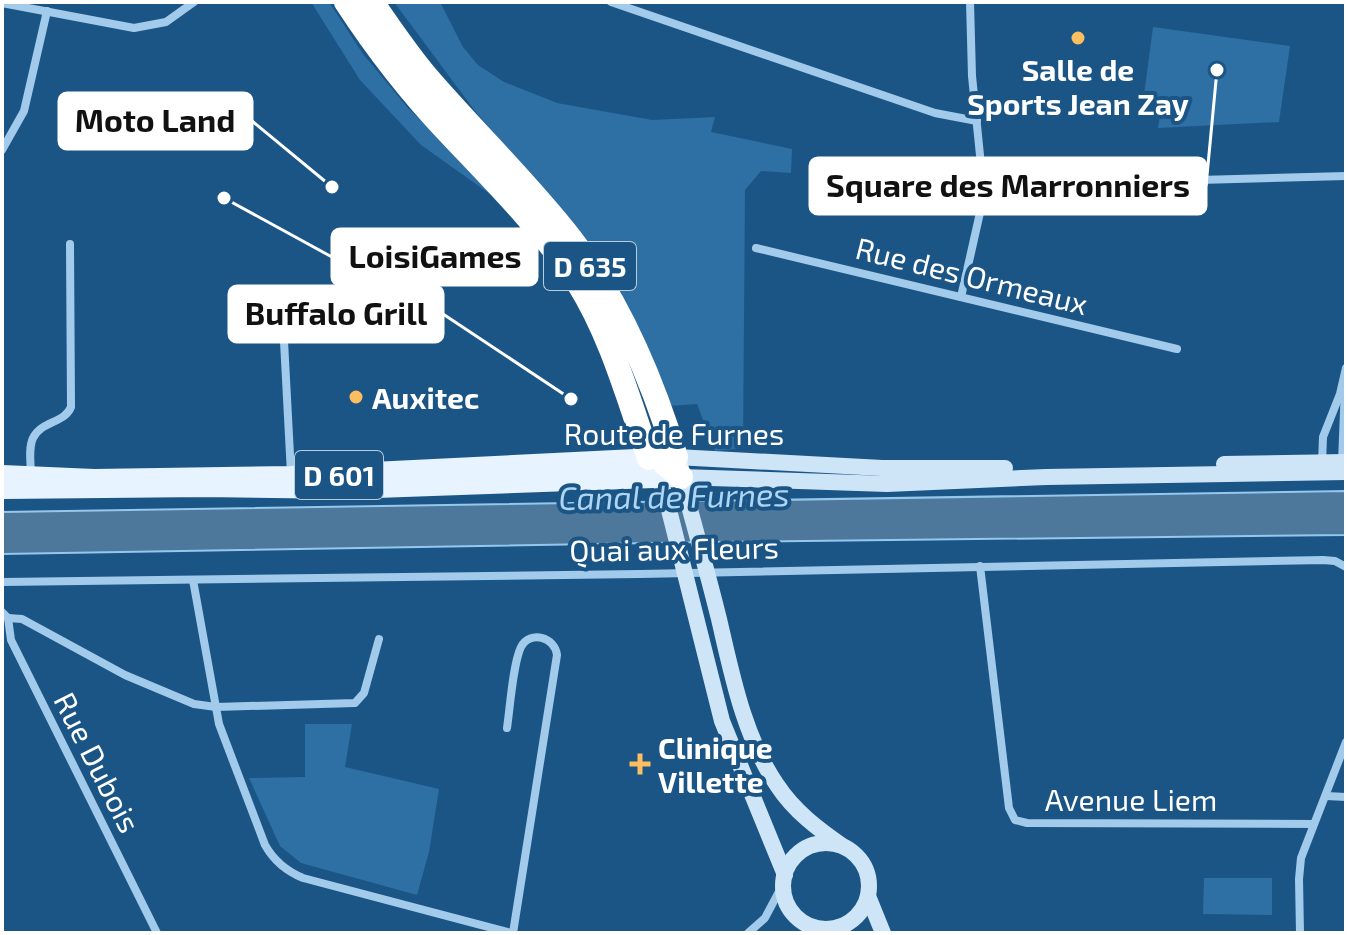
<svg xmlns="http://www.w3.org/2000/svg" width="1348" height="935" font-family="'Exo 2',sans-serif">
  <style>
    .green { fill: #2e6fa4 }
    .water { fill: #4d779b; stroke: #95c8ed; stroke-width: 2 }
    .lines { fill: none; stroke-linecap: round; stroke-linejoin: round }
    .street { stroke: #a2cbeb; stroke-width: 8 }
    .secondary { stroke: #cee5f8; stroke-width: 16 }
    .primary { stroke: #e7f3ff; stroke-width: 20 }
    .highway { stroke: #fff; stroke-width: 24 }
    .poi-dot { fill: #fdbe5f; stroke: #1b5586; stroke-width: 3 }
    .labels { text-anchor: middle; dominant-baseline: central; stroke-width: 8; stroke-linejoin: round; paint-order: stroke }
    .shield { fill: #1b5586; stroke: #bbccdb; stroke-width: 2 }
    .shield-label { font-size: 28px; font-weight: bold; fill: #fff }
    .poi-label { font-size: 30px; font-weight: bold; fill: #fff; stroke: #1b5586; text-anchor: start }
    .street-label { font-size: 30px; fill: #fff; stroke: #1b5586 }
    .water-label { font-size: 32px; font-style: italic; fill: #aed5f3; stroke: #1b5586 }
    .leader { fill: none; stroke: #fff; stroke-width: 3 }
    .callout-dot { fill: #fff; stroke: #1b5586; stroke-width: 3 }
    .callout { fill: #fff; stroke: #fff; stroke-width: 3 }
    .callout-label { font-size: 32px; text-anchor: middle; font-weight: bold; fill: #111 }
  </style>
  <rect width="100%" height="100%" fill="#1b5586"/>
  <!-- green -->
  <g class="green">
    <polygon points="311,2 329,2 363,54 408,108 518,214 421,145 360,80"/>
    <polygon points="394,2 440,2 463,47 478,65 504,82 557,103 652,120 715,117 711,132 792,149 791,173 761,171 745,190 743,448 715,451 697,404 668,406 553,201 475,111"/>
    <polygon points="1153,27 1290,46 1279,122 1158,128 1163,99 1144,95"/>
    <polygon points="305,724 352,724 345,767 439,789 429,852 417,895 301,863 280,846 249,778 305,777"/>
    <polygon points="1204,878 1272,878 1272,915 1203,914"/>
  </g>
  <!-- water -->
  <polygon class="water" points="1346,491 1346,535 711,542 2,554 2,512"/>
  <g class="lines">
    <!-- street -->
    <g class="street">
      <polyline points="611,2 935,113 977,121"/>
      <polyline points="2,3 134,28 166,22 194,2"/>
      <polyline points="2,150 24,111 47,11"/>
      <polyline points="983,186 1346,176"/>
      <polyline points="756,248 1177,349"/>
      <polyline points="961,297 984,195 972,76 970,2"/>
      <polyline points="282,303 291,474"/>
      <polyline points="1342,462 1345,387"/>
      <polyline points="1322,463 1323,437 1340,394 1346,368"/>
      <path d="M31 476C31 464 28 449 33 438 41 421 65 423 71 407L70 244"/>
      <polyline points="980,566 1009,808 1015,820 1027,823 1313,824"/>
      <path d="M193 580 219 724 265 845C274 861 286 871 303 878L511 933"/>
      <polyline points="2,582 640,574 1323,560 1335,561 1346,567"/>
      <polyline points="2,612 8,618 11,640 157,933"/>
      <polyline points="8,618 22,619 125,675 194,704 216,707 355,703 364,693 379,639"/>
      <path d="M507 728C510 708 513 663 521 647 530 630 555 637 557 655L513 933"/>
      <polyline points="1326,796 1346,797"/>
      <polyline points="748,933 765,918 783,884"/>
      <polyline points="813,933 834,928"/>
      <polyline points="1300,933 1299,879 1301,858 1346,742"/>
    </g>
    <!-- secondary -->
    <g class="secondary">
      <polyline points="676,457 882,468 1005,468"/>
      <polyline points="1224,464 1346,462"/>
      <polyline points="658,477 666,498 722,721 785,875"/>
      <circle cx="826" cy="886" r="43"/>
      <path d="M844 847C818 829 794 811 777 785 744 737 732 675 719 619 707 571 694 524 681 477L887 484 1046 477 1346 472"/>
      <polyline points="868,896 883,933"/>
    </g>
    <!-- primary -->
    <polyline class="primary" points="2,475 94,479 291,476 676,457 681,477 348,489 205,487 2,489"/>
    <!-- highway -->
    <g class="highway">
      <path d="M346 2C376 48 409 91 447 131 493 180 541 227 578 283 611 335 629 401 649 458"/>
      <path d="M372 2C389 27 406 52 426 76 473 131 526 181 571 239 620 302 653 382 676 457"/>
      <polyline points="659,448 665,464 681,477"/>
    </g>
  </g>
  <!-- markers -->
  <g class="poi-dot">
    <circle cx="1078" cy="38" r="8"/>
    <circle cx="356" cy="397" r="8"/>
    <path d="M636 752h8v8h8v8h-8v8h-8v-8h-8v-8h8z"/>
  </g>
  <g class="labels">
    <!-- shield labels -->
    <g class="shield">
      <rect x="544" y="242" width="92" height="48" rx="6"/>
      <rect x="295" y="451" width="88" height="48" rx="6"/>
    </g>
    <g class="shield-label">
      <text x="590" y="266">D 635</text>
      <text x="339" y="475">D 601</text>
    </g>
    <!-- poi labels -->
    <g class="poi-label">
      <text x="1078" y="69" text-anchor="middle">Salle de<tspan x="1078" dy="34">Sports Jean Zay</tspan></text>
      <text x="372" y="397">Auxitec</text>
      <text x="658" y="747">Clinique<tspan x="658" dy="34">Villette</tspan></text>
    </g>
    <!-- street labels -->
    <g class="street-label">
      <text transform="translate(972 275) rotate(14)">Rue des Ormeaux</text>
      <text x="674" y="433">Route de Furnes</text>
      <text transform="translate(674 548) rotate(-1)">Quai aux Fleurs</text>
      <text transform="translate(98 762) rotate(63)">Rue Dubois</text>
      <text x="1131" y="799">Avenue Liem</text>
    </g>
    <!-- water labels -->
    <g class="water-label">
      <text transform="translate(674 495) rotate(-1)">Canal de Furnes</text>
    </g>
  </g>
  <!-- callouts -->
  <path class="leader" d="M332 187L252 121M1217 70L1206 186M224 198L332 257M571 399L443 314"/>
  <g class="callout-dot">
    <circle cx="332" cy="187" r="8"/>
    <circle cx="1217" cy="70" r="8"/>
    <circle cx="224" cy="198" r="8"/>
    <circle cx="571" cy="399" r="8"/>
  </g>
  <g class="callout">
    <rect x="59" y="93" width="193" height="56" rx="8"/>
    <rect x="810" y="158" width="396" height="56" rx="8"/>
    <rect x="332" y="229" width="205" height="56" rx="8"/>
    <rect x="229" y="286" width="214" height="56" rx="8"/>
  </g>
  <g class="callout-label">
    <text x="155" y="132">Moto Land</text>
    <text x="1008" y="197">Square des Marronniers</text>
    <text x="435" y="268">LoisiGames</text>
    <text x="336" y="325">Buffalo Grill</text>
  </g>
  <!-- border -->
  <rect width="1348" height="935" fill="none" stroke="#ffffff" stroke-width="8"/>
</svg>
